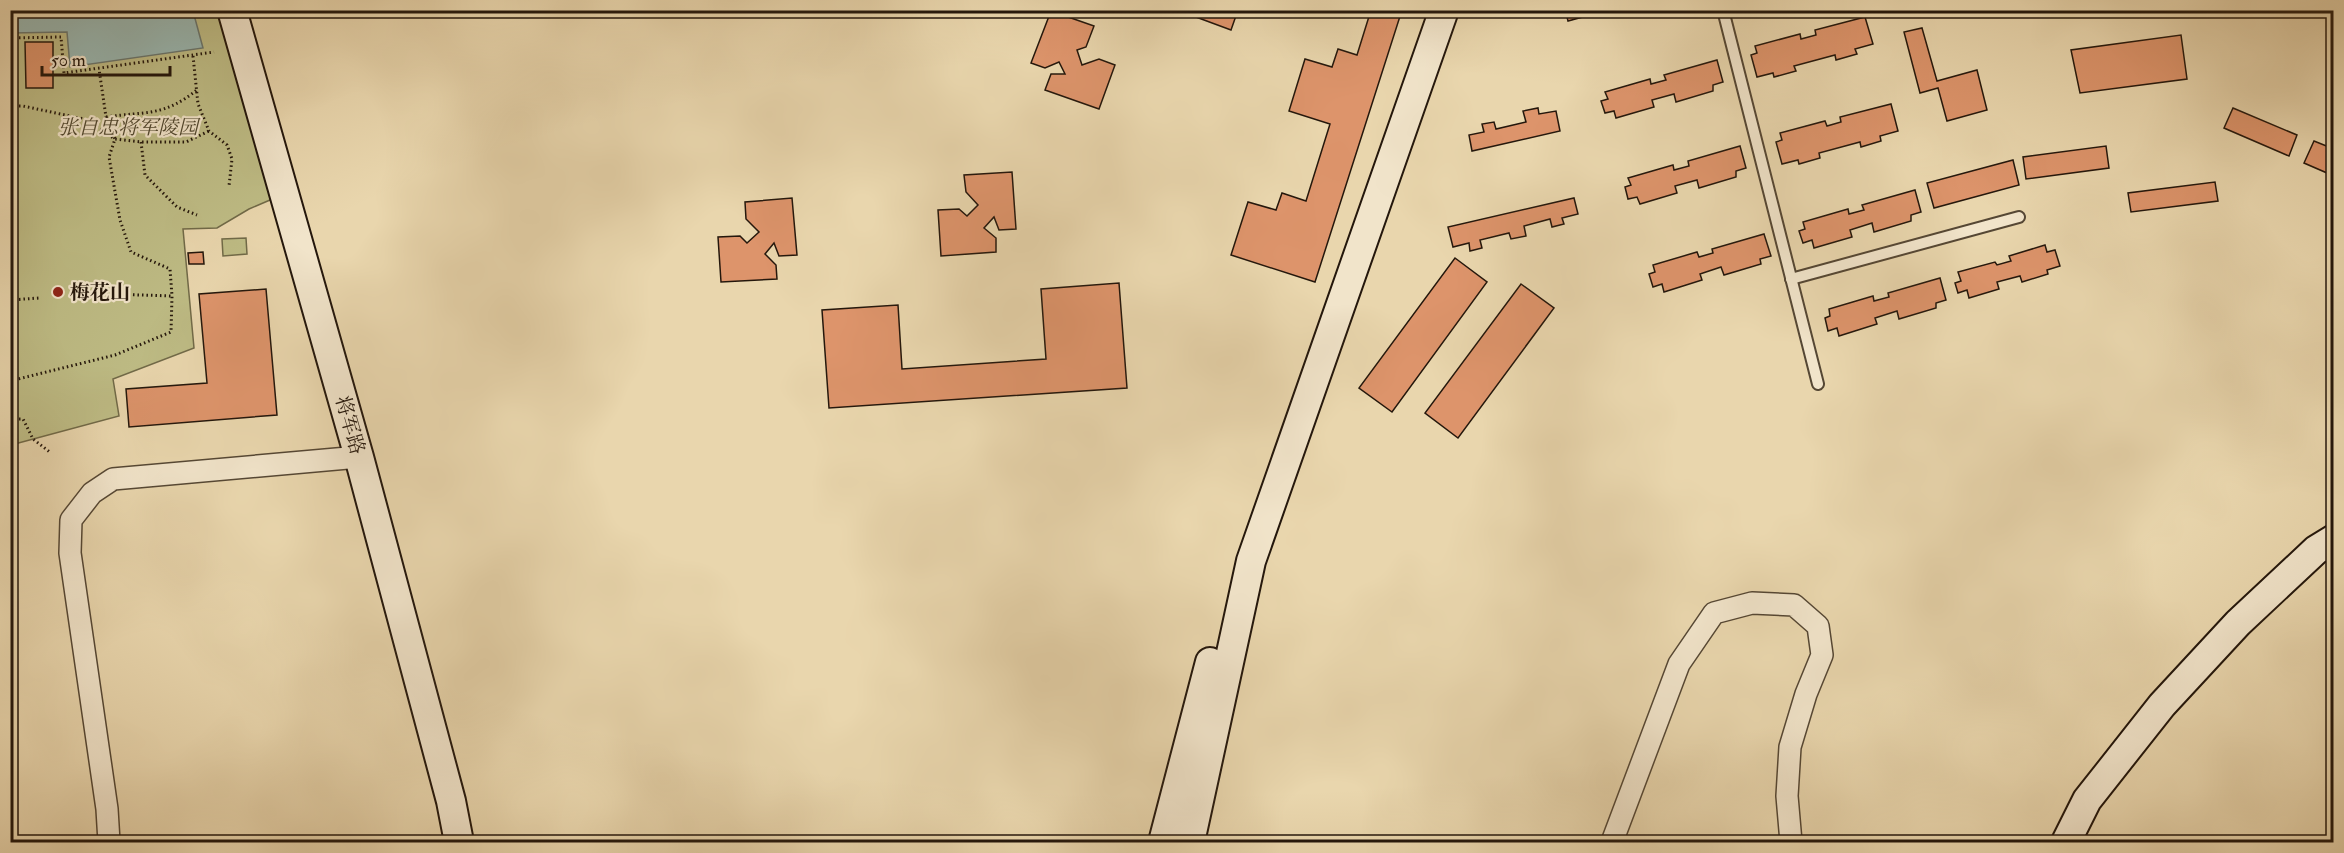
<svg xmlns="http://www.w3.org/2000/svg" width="2344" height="853" font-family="'IM FELL Double Pica','Noto Serif SC',serif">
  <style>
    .green { fill: #bebc85; stroke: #716a48; stroke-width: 1.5 }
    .water { fill: #99b7b1; stroke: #6a776f; stroke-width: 1.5 }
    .building { fill: #dd946b; stroke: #24170c; stroke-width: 1.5 }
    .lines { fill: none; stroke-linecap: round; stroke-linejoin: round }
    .lane-casing { stroke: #554734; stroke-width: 14 }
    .street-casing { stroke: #554734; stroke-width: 24 }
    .secondary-casing { stroke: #24170c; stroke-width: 32 }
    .path { stroke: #24170c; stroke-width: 3; stroke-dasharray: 1.5 3; stroke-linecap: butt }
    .lane { stroke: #f1e4ca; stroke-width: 10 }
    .street { stroke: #f1e4ca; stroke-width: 21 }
    .secondary { stroke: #f1e4ca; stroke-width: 28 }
    .poi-dot { fill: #8f2418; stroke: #f1e4ca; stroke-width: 2 }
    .labels { text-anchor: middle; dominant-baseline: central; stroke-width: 4.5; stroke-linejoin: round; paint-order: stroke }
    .park-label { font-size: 20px; font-style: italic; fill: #524930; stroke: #f1e4ca }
    .poi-label { font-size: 20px; font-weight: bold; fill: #24170c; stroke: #f1e4ca; text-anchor: start }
    .street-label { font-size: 20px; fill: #24170c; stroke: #f1e4ca }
  </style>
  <rect width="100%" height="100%" fill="#e9d6ad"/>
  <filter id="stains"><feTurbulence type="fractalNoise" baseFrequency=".00333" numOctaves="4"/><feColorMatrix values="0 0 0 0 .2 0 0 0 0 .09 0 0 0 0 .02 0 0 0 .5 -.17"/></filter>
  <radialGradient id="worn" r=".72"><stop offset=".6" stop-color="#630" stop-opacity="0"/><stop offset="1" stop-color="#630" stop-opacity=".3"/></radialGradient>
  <!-- green -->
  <g class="green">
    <polygon points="11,11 232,11 284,194 249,209 217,228 183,229 194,348 113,379 119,416 11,445"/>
    <polygon points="246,238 247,254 223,256 222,239"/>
  </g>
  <!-- water -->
  <polygon class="water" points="10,11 193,11 203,48 70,67 67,32 11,33"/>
  <!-- building -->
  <g class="building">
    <polygon points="1177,10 1238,10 1231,30"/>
    <polygon points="1371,10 1402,10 1315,282 1231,255 1248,202 1276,210 1282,193 1306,201 1330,124 1289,111 1305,59 1332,67 1338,49 1357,55"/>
    <polygon points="1556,10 1600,10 1601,12 1568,21 1566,13 1557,16"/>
    <polygon points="1051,11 1094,26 1086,47 1077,50 1082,65 1099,59 1115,65 1099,109 1045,90 1051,74 1065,74 1059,62 1045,68 1031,63"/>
    <polygon points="1865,17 1873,44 1855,49 1857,54 1836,60 1835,55 1794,66 1796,71 1774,77 1773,73 1757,77 1751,55 1757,53 1755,46 1800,34 1801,39 1816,35 1815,30"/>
    <polygon points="1922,28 1937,81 1977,70 1987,110 1947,121 1938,88 1920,93 1904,32"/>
    <polygon points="2181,35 2187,79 2080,93 2071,50"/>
    <polygon points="25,42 53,42 53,88 26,88"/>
    <polygon points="1717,60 1723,82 1713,85 1713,91 1676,102 1674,94 1652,100 1654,107 1616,118 1614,111 1605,113 1601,101 1608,99 1605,92 1650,79 1651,84 1666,80 1664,75"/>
    <polygon points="1891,104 1898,131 1880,136 1881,141 1861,147 1860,142 1819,153 1820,158 1799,164 1798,160 1782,164 1776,142 1782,140 1780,133 1825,121 1827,126 1841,122 1840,117"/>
    <polygon points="1538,108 1539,114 1556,111 1560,131 1472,151 1469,135 1484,132 1482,124 1494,122 1496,129 1526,122 1523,111"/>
    <polygon points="2233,108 2297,135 2289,156 2224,128"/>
    <polygon points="2314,141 2334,149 2334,176 2304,163"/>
    <polygon points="1740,146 1746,168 1736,171 1736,177 1699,188 1697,180 1675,186 1677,193 1640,204 1637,197 1628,199 1625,187 1631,185 1628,178 1673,165 1674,170 1689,166 1688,161"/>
    <polygon points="2106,146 2109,168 2026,179 2023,157"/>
    <polygon points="2013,160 2019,185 1934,208 1927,183"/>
    <polygon points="1012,172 1016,229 999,230 994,217 984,228 996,238 996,252 941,256 938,210 959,209 967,216 978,205 966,192 964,175"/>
    <polygon points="2215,182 2218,201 2131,212 2128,193"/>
    <polygon points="1915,190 1921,212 1911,215 1911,221 1874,232 1872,223 1850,230 1852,237 1814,248 1812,240 1803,243 1799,231 1805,229 1803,222 1848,209 1849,214 1864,210 1862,205"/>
    <polygon points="792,198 797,255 779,256 774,243 765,254 776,265 777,279 721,282 718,237 740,236 747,243 759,232 746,219 745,202"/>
    <polygon points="1574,198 1578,214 1562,218 1564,224 1552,227 1550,219 1524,226 1526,236 1511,239 1509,233 1480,240 1482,248 1470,251 1469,243 1453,247 1448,227"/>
    <polygon points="1764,234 1771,256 1760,259 1761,264 1724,275 1721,267 1700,274 1702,280 1664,292 1662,284 1653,287 1649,274 1655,272 1653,265 1697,252 1699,257 1713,253 1712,249"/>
    <polygon points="2045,245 2047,252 2055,250 2060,266 2047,270 2048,274 2022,282 2020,276 1997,282 1999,289 1969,298 1967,290 1958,293 1955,283 1961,281 1958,272 1995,262 1997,265 2011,261 2009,256"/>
    <polygon points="203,252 204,264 189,264 188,253"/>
    <polygon points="1455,258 1487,282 1392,412 1359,388"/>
    <polygon points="1940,278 1946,300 1936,303 1936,308 1899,319 1897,311 1875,318 1877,324 1839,336 1837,328 1828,331 1825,318 1830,316 1829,309 1873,296 1874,301 1889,297 1888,293"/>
    <polygon points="1119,283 1127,388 829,408 822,310 898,305 902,369 1046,359 1041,289"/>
    <polygon points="1521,284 1554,308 1458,438 1425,413"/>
    <polygon points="266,289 277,415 129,427 126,389 207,383 199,294"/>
  </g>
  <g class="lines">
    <defs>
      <g id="lane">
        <polyline points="1723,10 1818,384"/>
        <polyline points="1791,279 2019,217"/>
      </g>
      <g id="street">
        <polyline points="109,842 107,809 70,553 71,520 92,493 113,479 359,457"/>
        <polyline points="1612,842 1679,664 1714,613 1752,603 1794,605 1818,626 1822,655 1806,694 1790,747 1787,796 1791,842"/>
      </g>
      <g id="secondary">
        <polyline points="232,10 359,457 451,801 459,842"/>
        <polyline points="1163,842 1210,662"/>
        <polyline points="1190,842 1251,561 1444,10"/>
        <polyline points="2066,842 2087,800 2162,705 2238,623 2316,550 2334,539"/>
      </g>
    </defs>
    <!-- lane casing -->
    <use href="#lane" class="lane-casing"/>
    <!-- street casing -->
    <use href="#street" class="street-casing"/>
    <!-- secondary casing -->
    <use href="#secondary" class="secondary-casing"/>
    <!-- path -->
    <g class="path">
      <polyline points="10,38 61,37 64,73 214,52"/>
      <polyline points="193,56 198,104 209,131 227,145 232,159 229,186"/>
      <polyline points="10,106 23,106 84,119 115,139 141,142 186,142 209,131"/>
      <path d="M106 117C147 111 164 117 198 89"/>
      <polyline points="141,142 145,175 177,207 197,215"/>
      <polyline points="79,293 172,296"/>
      <polyline points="10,300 39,298"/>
      <polyline points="10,381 115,355 171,332 172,296 170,269 131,252 120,220 109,157 115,139 106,117 99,69"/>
      <polyline points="10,419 23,419 33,439 51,453"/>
    </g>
    <!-- lane -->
    <use href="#lane" class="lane"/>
    <!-- street -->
    <use href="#street" class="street"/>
    <!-- secondary -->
    <use href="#secondary" class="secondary"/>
  </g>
  <!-- markers -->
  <circle class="poi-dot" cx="58" cy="292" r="6"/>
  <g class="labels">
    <!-- park labels -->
    <g class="park-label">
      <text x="128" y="127">张自忠将军陵园</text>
    </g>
    <!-- poi labels -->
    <g class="poi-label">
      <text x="70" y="292">梅花山</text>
    </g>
    <!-- street labels -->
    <g class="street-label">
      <text transform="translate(350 425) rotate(74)">将军路</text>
    </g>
  </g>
  <!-- margin -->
  <rect width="2344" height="853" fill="none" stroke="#e9d6ad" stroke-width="36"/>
  <rect x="12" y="12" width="2320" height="829" fill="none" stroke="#24170c" stroke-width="3"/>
  <rect x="18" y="18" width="2308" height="817" fill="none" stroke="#24170c" stroke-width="1.5"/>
  <!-- scale -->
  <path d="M42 66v9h128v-9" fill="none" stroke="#24170c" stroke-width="3"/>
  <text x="51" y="66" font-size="18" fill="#24170c" stroke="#f1e4ca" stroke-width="4.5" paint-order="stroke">50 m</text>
  <rect width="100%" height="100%" filter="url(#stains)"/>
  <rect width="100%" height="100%" fill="url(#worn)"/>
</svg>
